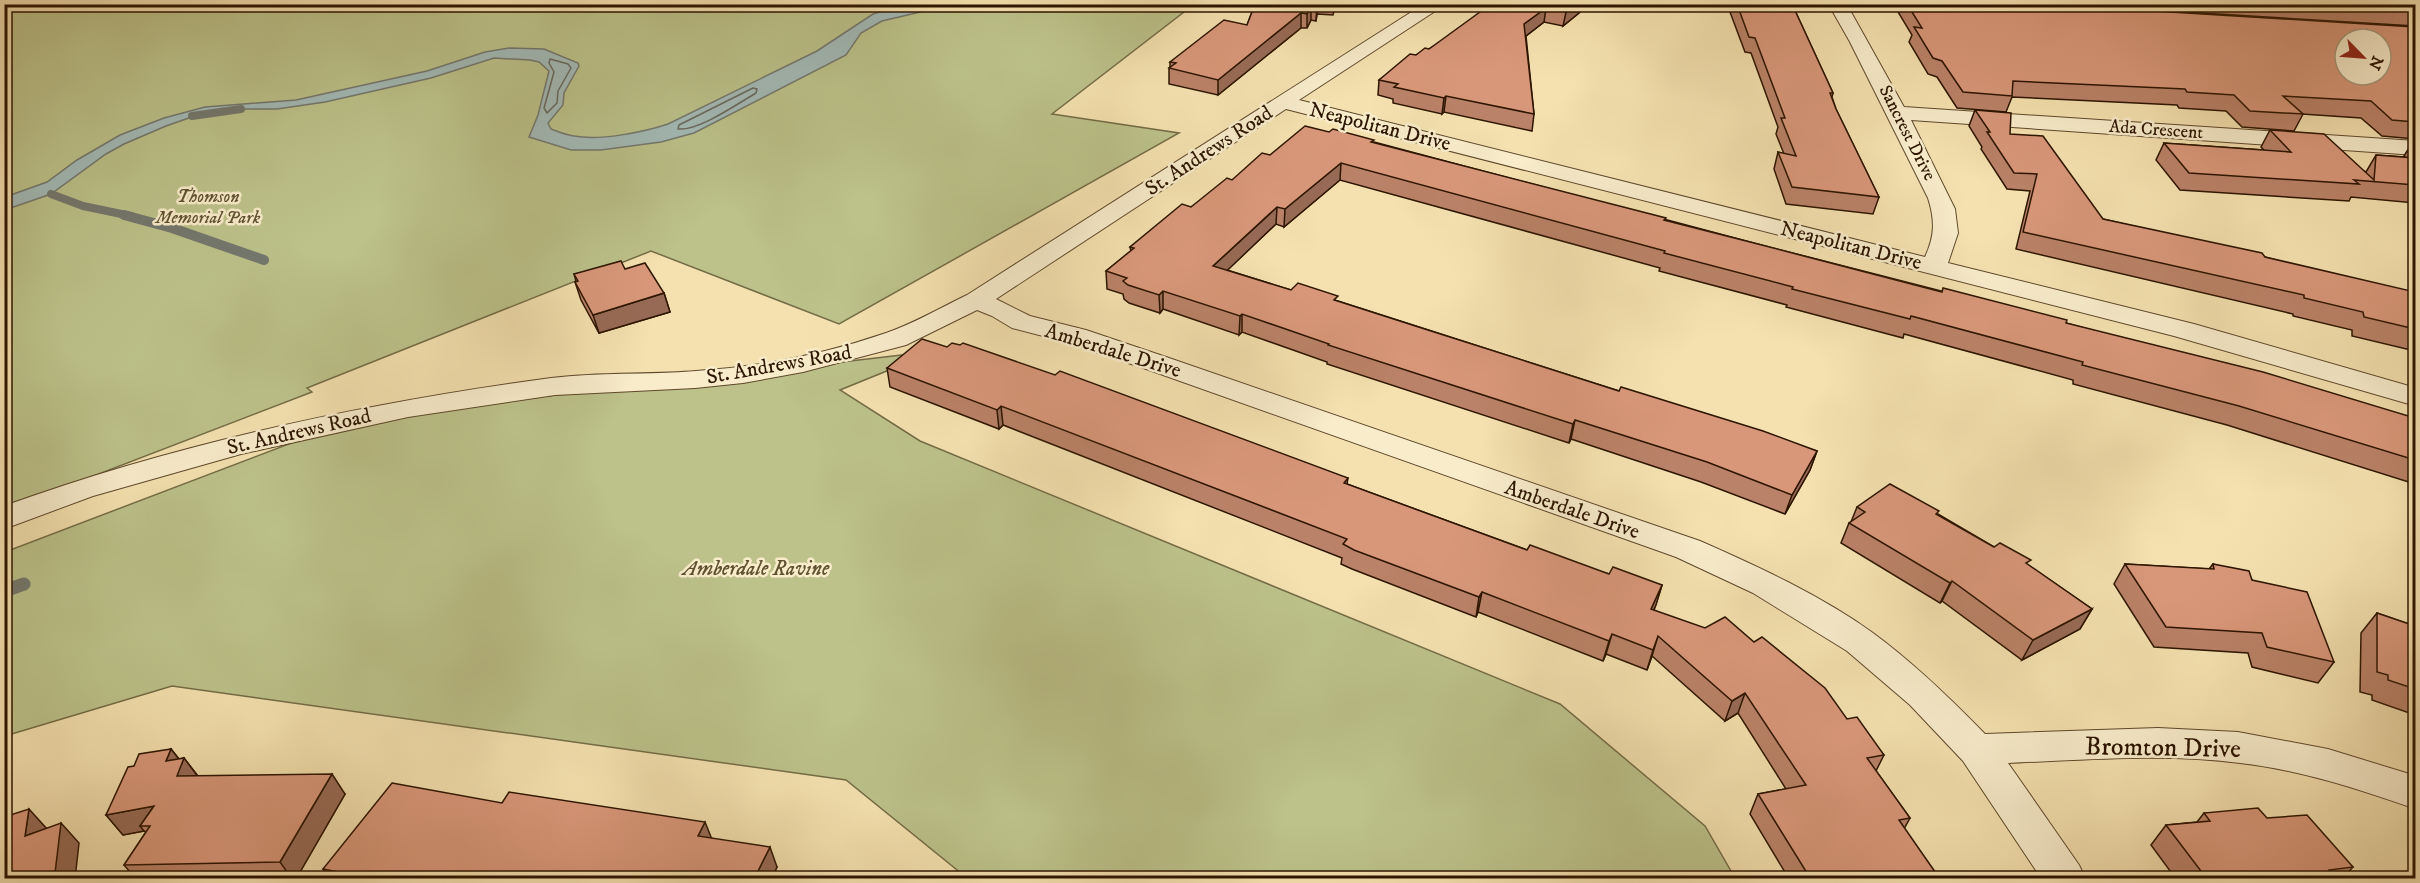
<svg xmlns="http://www.w3.org/2000/svg" width="2420" height="883" font-family="'IM FELL DW Pica',serif">
  <style>
    .green { fill: #bcc28a; stroke: #746c46; stroke-width: 1.5 }
    .water { fill: #a2bab7; stroke: #73786e; stroke-width: 1.5 }
    .lines { fill: none; stroke-linecap: round; stroke-linejoin: round }
    .shore { stroke: #68685c; stroke-width: 1.5 }
    .stream-far2 { stroke: #73786e; stroke-width: 8 }
    .stream-far1 { stroke: #73786e; stroke-width: 10 }
    .stream { stroke: #73786e; stroke-width: 13 }
    .minor-casing { stroke: #5f482c; stroke-width: 2 }
    .minor { fill: #f8eccb; fill-rule: evenodd }
    .wall { fill: #ba8268; stroke: #2d1501; stroke-width: 1.5 }
    .shaded-wall { fill: #976a55; stroke: #2d1501; stroke-width: 1.5 }
    .building { fill: #d89779; stroke: #2d1501; stroke-width: 1.5; fill-rule: evenodd }
    .labels { text-anchor: middle; dominant-baseline: central; stroke-width: 5; stroke-linejoin: round; paint-order: stroke }
    .far-street-label { font-size: 18px; fill: #2d1501; stroke: #f8eccb }
    .far-park-label { font-size: 18px; font-style: italic; fill: #5f5231; stroke: #f8eccb }
    .street-label { font-size: 21px; fill: #2d1501; stroke: #f8eccb }
    .park-label { font-size: 21px; font-style: italic; fill: #5f5231; stroke: #f8eccb }
    .near-street-label { font-size: 26px; fill: #2d1501; stroke: #f8eccb }
  </style>
  <rect width="100%" height="100%" fill="#f4e1af"/>
  <filter id="stains"><feTurbulence type="fractalNoise" baseFrequency=".00333" numOctaves="4"/><feColorMatrix values="0 0 0 0 .2 0 0 0 0 .09 0 0 0 0 .02 0 0 0 .5 -.17"/></filter>
  <radialGradient id="worn" r=".72"><stop offset=".6" stop-color="#630" stop-opacity="0"/><stop offset="1" stop-color="#630" stop-opacity=".3"/></radialGradient>
  <!-- green -->
  <g class="green">
    <polygon points="5,5 1193,5 1052,114 1179,133 839,324 651,251 307,388 312,392 5,510"/>
    <polygon points="936,351 840,390 920,441 1560,704 1705,826 1735,878 967,878 846,780 172,686 5,736 5,552 357,418"/>
  </g>
  <!-- water -->
  <path class="water" d="M907 4 974 5 933 9 882 21 861 33 846 55 694 133 661 142 601 150H571L529 137 538 115 549 71 539 62 530 60 494 58 431 78 325 102 277 109H241L206 112 166 126 124 144 106 154 51 194 5 210V197L47 182 77 160 120 135 164 118 205 107 296 100 427 71 485 52 509 48 544 49 578 63 579 66 564 93 563 105 548 123 551 129C559 132 566 135 574 136 600 141 644 132 668 124L817 51 873 14Z"/>
  <g class="lines">
    <!-- shore -->
    <g class="shore">
      <polygon points="550,59 568,64 571,68 558,91 557,103 547,113 544,108 554,72 549,63"/>
      <path d="M753 88 757 89 756 93C737 104 699 131 678 129L679 125Z"/>
    </g>
    <!-- stream-far2 -->
    <g class="stream-far2">
      <polyline points="192,116 241,109"/>
      <polyline points="51,194 83,206 131,216"/>
    </g>
    <!-- stream-far1 -->
    <polyline class="stream-far1" points="124,215 172,228 264,260"/>
    <!-- stream -->
    <polyline class="stream" points="4,591 24,584"/>
    <defs>
      <path id="minor" d="M1424 4H1446L1299 100 1925 257C1935 236 1935 220 1928 198L1850 42 1833 12 1835 4H1853L1851 12 1904 107 2416 141V155L1911 120 1955 209 1958 233 1948 263 2194 324 2416 388V406L2174 336 1286 109 996 299 1030 316 1086 330 1169 358 1700 541C1759 567 1820 595 1873 633 1914 663 1950 698 1985 734L2158 728 2238 732 2328 749 2416 776V809C2358 789 2301 770 2240 763 2164 753 2084 760 2008 763L2079 865 2085 878H2041L1963 761 1910 705 1847 651 1753 593 1676 557 1149 370 1066 342 1012 328 992 316 977 310 906 345 803 372 743 383 695 388 555 395 408 417 241 454 93 496 4 529V506C181 442 366 403 551 378 599 372 648 375 696 371 759 367 825 354 886 333 913 324 940 308 967 295Z"/>
    </defs>
    <!-- minor casing -->
    <use href="#minor" class="minor-casing"/>
    <!-- minor -->
    <use href="#minor" class="minor"/>
  </g>
  <!-- wall -->
  <g class="wall">
    <polygon points="1255,4 1336,4 1333,15 1317,14 1316,21 1311,20 1307,28 1301,28 1218,95 1169,84 1169,68 1170,67 1170,62 1247,25"/>
    <polygon points="1586,4 1579,13 1563,26 1544,22 1526,36 1534,114 1532,131 1444,112 1442,114 1393,103 1393,99 1378,95 1379,80 1416,55 1429,49 1502,5"/>
    <polygon points="1727,4 1792,4 1833,93 1832,97 1836,109 1879,197 1873,214 1786,204 1774,169 1778,152 1784,154 1776,134 1778,127 1751,53 1745,52"/>
    <polygon points="1896,4 2040,4 2415,27 2415,139 2382,136 2361,118 2302,114 2303,114 2294,131 2242,127 2226,111 2179,108 2177,105 2012,97 2006,112 1957,108 1937,77 1928,74 1909,42 1912,35 1895,7"/>
    <polygon points="2052,4 2415,4 2415,26"/>
    <polygon points="1975,110 2010,134 2103,219 2265,257 2415,298 2415,351 2352,336 2352,330 2293,316 2293,314 2016,249 2030,191 2007,189 1981,149 1982,147 1969,126"/>
    <polygon points="2270,130 2366,172 2376,155 2405,157 2404,156 2414,140 2415,140 2415,203 2351,197 2349,201 2180,190 2156,160 2164,143 2264,150 2261,147"/>
    <polygon points="1374,142 1750,242 2066,323 2415,418 2415,484 2227,425 2073,384 2073,380 1904,334 1903,338 1786,307 1787,305 1659,271 1660,268 1340,180 1284,227 1276,224 1227,270 1291,290 1338,301 1619,391 1817,451 1810,470 1785,514 1701,482 1571,439 1569,443 1327,364 1327,362 1242,332 1239,335 1163,309 1160,313 1129,303 1124,299 1123,294 1107,289 1106,271 1131,251 1130,247 1270,155"/>
    <polygon points="625,269 664,293 670,312 599,333 581,300 575,282 576,281 574,274"/>
    <polygon points="887,368 1348,478 1347,484 1527,550 1609,574 1662,585 1654,610 1847,719 1884,755 1876,771 1910,818 1904,829 1940,879 1789,879 1750,814 1758,794 1786,789 1738,713 1725,721 1652,656 1647,670 1606,654 1603,661 1478,612 1476,617 1352,569 1341,564 1342,558 1003,425 999,429 890,387"/>
    <polygon points="1857,507 1938,514 1994,547 2028,565 2092,609 2080,629 2022,660 1942,601 1940,603 1841,543 1849,523 1851,522"/>
    <polygon points="2125,564 2209,569 2213,564 2252,580 2334,662 2318,683 2252,667 2248,653 2154,647 2114,584"/>
    <polygon points="2377,613 2415,626 2415,715 2372,700 2372,695 2360,692 2361,633"/>
    <polygon points="171,749 179,759 184,758 198,776 345,794 296,879 136,879 124,865 146,832 144,831 123,835 106,815 134,766"/>
    <polygon points="502,803 711,838 777,867 771,879 330,879 323,869"/>
    <polygon points="2204,813 2267,818 2353,867 2342,879 2176,879 2151,845 2166,825 2197,822"/>
  </g>
  <!-- shaded-wall -->
  <g class="shaded-wall">
    <polygon points="1317,4 1318,4 1317,14 1316,21"/>
    <polygon points="1574,4 1586,4 1579,13 1563,26 1566,12"/>
    <polygon points="1311,6 1311,20 1307,28 1307,14"/>
    <polygon points="1546,8 1544,22 1522,39 1524,24"/>
    <polygon points="1301,13 1301,28 1218,95 1218,80"/>
    <polygon points="1446,96 1444,112 1442,114 1444,98"/>
    <polygon points="1341,163 1340,180 1284,227 1285,209"/>
    <polygon points="1277,207 1276,224 1213,284 1213,266"/>
    <polygon points="1163,291 1163,309 1160,313 1159,295"/>
    <polygon points="664,293 670,312 599,333 593,315"/>
    <polygon points="1242,314 1242,332 1239,335 1240,316"/>
    <polygon points="1001,406 1003,425 999,429 997,410"/>
    <polygon points="1575,420 1571,439 1569,443 1573,424"/>
    <polygon points="1817,451 1810,470 1785,514 1792,495"/>
    <polygon points="1952,581 1942,601 1940,603 1950,583"/>
    <polygon points="1662,585 1656,605 1645,629 1651,609"/>
    <polygon points="1482,592 1478,612 1476,617 1479,597"/>
    <polygon points="2092,609 2080,629 2022,660 2033,640"/>
    <polygon points="1612,634 1606,654 1603,661 1609,641"/>
    <polygon points="1658,636 1652,656 1647,670 1653,650"/>
    <polygon points="1745,693 1738,713 1725,721 1732,701"/>
    <polygon points="171,749 182,763 184,758 199,778 192,796 166,761"/>
    <polygon points="332,774 345,794 296,879 292,879 280,862"/>
    <polygon points="154,806 140,826 144,831 123,835 106,815"/>
    <polygon points="29,809 47,829 25,836"/>
    <polygon points="705,822 713,842 698,836"/>
    <polygon points="61,823 79,843 75,879 40,879"/>
    <polygon points="770,847 777,867 771,879 754,879"/>
  </g>
  <!-- building -->
  <g class="building">
    <polygon points="1255,4 1317,4 1316,6 1311,6 1307,14 1301,13 1218,80 1169,68 1176,63 1170,62 1224,20 1247,25"/>
    <polygon points="1491,4 1574,4 1566,12 1546,8 1524,24 1534,114 1446,96 1444,98 1394,87 1398,84 1379,80 1410,54 1416,55 1425,48 1429,49"/>
    <polygon points="1737,4 1792,4 1833,93 1830,93 1836,109 1879,197 1792,187 1778,152 1796,156 1781,118 1785,118 1755,38 1749,37"/>
    <path d="M1907 4H2040L2415 27V122L2392 120 2371 101 2283 96 2303 114 2250 111 2234 95 2187 92 2185 89 2013 81 2012 96 1963 92 1942 61 1933 58 1914 27 1922 28ZM2345 39H2381V75H2345Z"/>
    <polygon points="2311,4 2415,4 2415,10"/>
    <polygon points="1975,110 2011,113 2010,134 2043,136 2103,219 2262,253 2265,257 2411,291 2412,297 2415,298 2415,329 2364,317 2363,312 2304,298 2304,295 2023,232 2037,174 2014,173 1987,132 1990,132"/>
    <polygon points="1305,126 1329,132 1333,129 1374,140 1371,142 1666,218 1664,220 1750,242 1942,292 1943,288 2067,320 2066,323 2263,372 2415,418 2415,460 2239,406 2082,365 2083,362 1911,316 1910,319 1792,289 1793,287 1664,253 1665,251 1341,163 1285,209 1277,207 1213,266 1291,290 1298,283 1338,296 1334,300 1431,331 1619,391 1621,387 1763,431 1817,451 1792,495 1707,462 1575,420 1573,424 1328,345 1329,344 1242,314 1240,316 1163,291 1159,295 1128,285 1123,281 1127,278 1106,271 1134,248 1130,247 1182,204 1191,207 1227,178 1232,180 1262,153 1270,155"/>
    <polygon points="2270,130 2324,134 2374,180 2376,155 2415,158 2415,185 2354,180 2359,184 2189,173 2164,143 2291,152"/>
    <polygon points="621,261 625,269 645,263 664,293 593,315 575,282 578,281 574,274"/>
    <polygon points="922,339 947,347 952,343 960,345 963,343 1055,375 1060,371 1348,478 1344,483 1527,550 1530,545 1609,574 1613,567 1662,585 1651,609 1705,628 1725,617 1754,642 1762,637 1825,688 1847,719 1857,717 1884,755 1867,758 1910,818 1899,820 1940,879 1801,879 1798,874 1807,873 1758,794 1806,785 1745,693 1732,701 1658,636 1653,650 1612,634 1609,641 1482,592 1479,597 1354,550 1343,544 1347,539 1001,406 997,410 887,368"/>
    <polygon points="1890,484 1939,511 1936,514 1994,547 2000,543 2031,560 2026,563 2092,609 2033,640 1952,581 1950,583 1849,523 1865,512 1857,507"/>
    <polygon points="2125,564 2214,569 2213,564 2249,571 2252,580 2307,592 2334,662 2267,647 2262,633 2166,627"/>
    <polygon points="2377,613 2415,626 2415,689 2388,680 2388,675 2377,672"/>
    <polygon points="171,749 166,761 184,758 177,776 332,774 280,862 124,865 150,826 140,826 154,806 106,815 128,767 134,766 139,754"/>
    <polygon points="392,783 502,803 509,792 705,822 698,836 770,847 754,879 397,879 387,877 385,879 374,879 323,869"/>
    <polygon points="2258,808 2267,818 2307,815 2353,867 2329,870 2336,879 2207,879 2166,825 2210,821 2204,813"/>
    <polygon points="29,809 25,836 61,823 55,873 40,879 4,879 4,817"/>
  </g>
  <g class="labels">
    <!-- far-street labels -->
    <g class="far-street-label">
      <text transform="translate(2156 130) rotate(4)">Ada Crescent</text>
      <text transform="translate(1907 133) rotate(63)">Sancrest Drive</text>
    </g>
    <!-- far-park labels -->
    <g class="far-park-label">
      <text x="208" y="197">Thomson<tspan x="208" dy="21">Memorial Park</tspan></text>
    </g>
    <!-- street labels -->
    <g class="street-label">
      <text transform="translate(1380 127) rotate(14)">Neapolitan Drive</text>
      <text transform="translate(1209 151) rotate(-33)">St. Andrews Road</text>
      <text transform="translate(1851 246) rotate(14)">Neapolitan Drive</text>
      <text transform="translate(1113 351) rotate(17)">Amberdale Drive</text>
      <text transform="translate(779 365) rotate(-10)">St. Andrews Road</text>
      <text transform="translate(299 432) rotate(-13)">St. Andrews Road</text>
      <text transform="translate(1572 510) rotate(19)">Amberdale Drive</text>
    </g>
    <!-- park labels -->
    <g class="park-label">
      <text x="756" y="569">Amberdale Ravine</text>
    </g>
    <!-- near-street labels -->
    <g class="near-street-label">
      <text transform="translate(2163 748) rotate(1)">Bromton Drive</text>
    </g>
  </g>
  <!-- margin -->
  <rect width="2420" height="883" fill="none" stroke="#f4e1af" stroke-width="24"/>
  <rect x="6" y="6" width="2408" height="871" fill="none" stroke="#2d1501" stroke-width="3"/>
  <rect x="12" y="12" width="2396" height="859" fill="none" stroke="#2d1501" stroke-width="1.5"/>
  <!-- north arrow -->
  <g transform="translate(2363 57) rotate(115)"><circle r="28" fill="#f8eccb" stroke="#a7967a" stroke-width="1.5"/>
  <path d="M0-4.5L10 22L0 15L-10 22Z" fill="#8f2418"/>
  <text y="-9" font-size="16" font-weight="bold" text-anchor="middle" fill="#2d1501">N</text>
  </g>
  <rect width="100%" height="100%" filter="url(#stains)"/>
  <rect width="100%" height="100%" fill="url(#worn)"/>
</svg>
